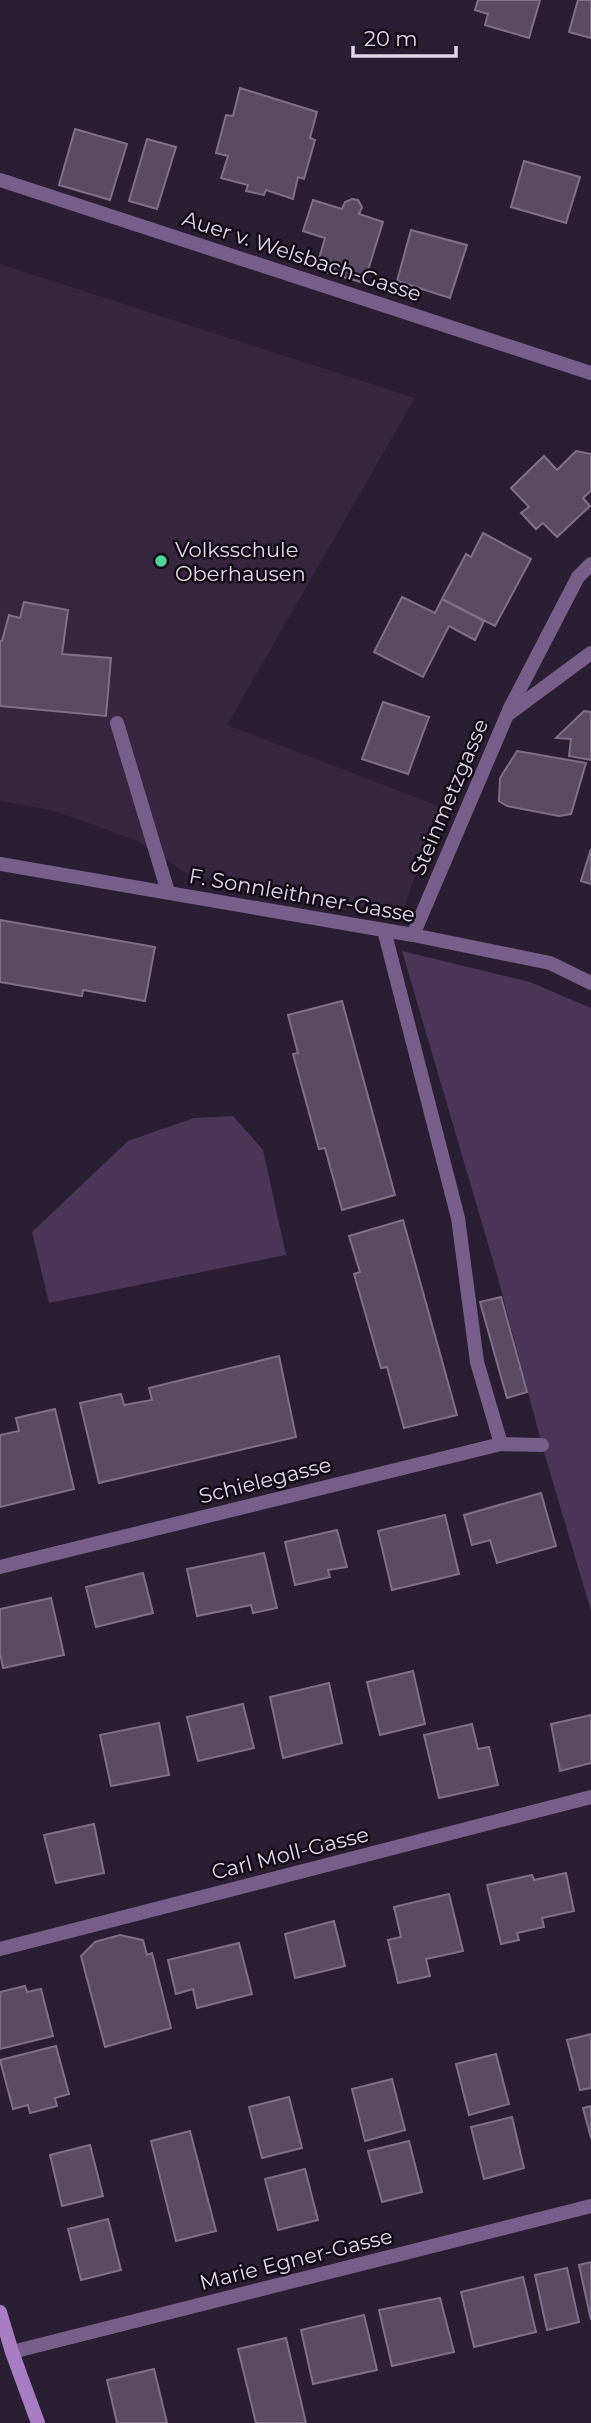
<svg xmlns="http://www.w3.org/2000/svg" width="591" height="2423" font-family="Montserrat,sans-serif">
  <style>
    .built { fill: #362640 }
    .green { fill: #4b3659 }
    .building { fill: #594b63; stroke: #7f7089; stroke-width: 2 }
    .lines { fill: none; stroke-linecap: round; stroke-linejoin: round }
    .lane { stroke: #785e8a; stroke-width: 14 }
    .street { stroke: #785e8a; stroke-width: 14 }
    .secondary { stroke: #a87dc4; stroke-width: 14 }
    .poi-dot { fill: #4fd399; stroke: #100b14; stroke-width: 2.5 }
    .labels { text-anchor: middle; dominant-baseline: central; stroke-width: 5; stroke-linejoin: round; paint-order: stroke }
    .street-label { font-size: 21px; fill: #e1d9e7; stroke: #100b14 }
    .poi-label { font-size: 21px; fill: #e1d9e7; stroke: #100b14; text-anchor: start }
  </style>
  <rect width="100%" height="100%" fill="#2a1e32"/>
  <!-- built -->
  <polygon class="built" points="0,264 415,398 227,725 439,806 402,914 189,875 137,841 55,811 0,801"/>
  <!-- green -->
  <g class="green">
    <polygon points="402,951 530,982 591,1008 591,1611 542,1445 496,1271"/>
    <polygon points="233,1116 263,1150 286,1255 49,1303 32,1232 128,1141 194,1118"/>
  </g>
  <!-- building -->
  <g class="building">
    <polygon points="478,0 540,0 529,38 485,25 488,14 475,10"/>
    <polygon points="578,0 591,0 591,38 569,32"/>
    <polygon points="240,88 317,112 310,138 315,140 304,179 298,177 293,199 266,190 264,195 246,191 248,185 221,178 228,156 216,153 226,115 233,116"/>
    <polygon points="75,129 127,144 110,200 59,185"/>
    <polygon points="147,139 176,147 157,209 129,201"/>
    <polygon points="524,161 580,177 566,223 511,207"/>
    <polygon points="352,199 358,200 362,207 359,214 383,222 364,283 316,269 325,238 303,231 313,200 342,209 345,202"/>
    <polygon points="411,230 467,245 450,298 397,281"/>
    <polygon points="576,451 591,454 591,491 583,498 590,506 557,537 543,523 536,529 521,513 529,507 511,488 544,456 557,470"/>
    <polygon points="483,533 531,559 495,626 442,599 466,554 471,557"/>
    <polygon points="402,597 435,613 442,599 484,621 475,640 449,626 423,677 374,652"/>
    <polygon points="24,602 68,610 62,654 111,658 106,716 0,706 0,641 2,641 9,615 20,618"/>
    <polygon points="383,702 429,717 408,774 362,759"/>
    <polygon points="584,711 591,712 591,760 569,756 571,739 556,738"/>
    <polygon points="517,751 586,763 571,814 559,816 507,806 499,801 500,778"/>
    <polygon points="591,849 591,884 581,881"/>
    <polygon points="0,920 155,947 145,1001 83,990 82,996 0,982"/>
    <polygon points="342,1001 395,1195 342,1210 325,1148 319,1149 293,1054 298,1053 288,1015"/>
    <polygon points="403,1220 457,1415 404,1428 387,1367 381,1368 354,1274 360,1272 349,1236"/>
    <polygon points="501,1297 527,1392 507,1398 480,1302"/>
    <polygon points="279,1356 296,1437 99,1483 80,1403 121,1394 124,1405 152,1400 149,1388"/>
    <polygon points="55,1409 74,1489 0,1507 0,1435 19,1431 16,1418"/>
    <polygon points="541,1493 556,1546 497,1563 490,1540 472,1545 464,1515"/>
    <polygon points="445,1515 459,1574 392,1590 378,1531"/>
    <polygon points="337,1530 347,1567 328,1570 330,1577 295,1585 285,1542"/>
    <polygon points="264,1553 277,1608 253,1613 251,1605 197,1616 187,1569"/>
    <polygon points="143,1573 153,1613 96,1627 86,1587"/>
    <polygon points="51,1598 64,1655 3,1668 0,1653 0,1609"/>
    <polygon points="413,1671 425,1724 380,1735 367,1682"/>
    <polygon points="329,1683 342,1743 283,1758 270,1697"/>
    <polygon points="243,1704 254,1748 198,1761 187,1717"/>
    <polygon points="591,1715 591,1763 560,1771 551,1724"/>
    <polygon points="159,1723 169,1775 111,1786 100,1735"/>
    <polygon points="472,1724 478,1749 489,1747 498,1785 439,1798 424,1735"/>
    <polygon points="94,1824 104,1873 56,1883 44,1835"/>
    <polygon points="566,1873 574,1911 542,1918 544,1927 517,1933 519,1940 501,1944 487,1885 532,1875 534,1880"/>
    <polygon points="449,1894 463,1951 426,1959 430,1976 398,1983 388,1940 401,1937 394,1907"/>
    <polygon points="334,1921 345,1966 295,1978 285,1934"/>
    <polygon points="120,1935 143,1940 147,1955 152,1953 171,2028 105,2047 81,1956 95,1942"/>
    <polygon points="239,1943 252,1994 197,2008 193,1989 176,1994 168,1960"/>
    <polygon points="25,1986 27,1992 41,1989 53,2036 0,2049 0,1992"/>
    <polygon points="591,2034 591,2088 580,2090 567,2040"/>
    <polygon points="56,2046 69,2094 55,2098 57,2106 30,2113 28,2105 13,2109 0,2060"/>
    <polygon points="496,2054 509,2104 469,2115 456,2064"/>
    <polygon points="392,2079 405,2130 365,2141 352,2089"/>
    <polygon points="289,2097 302,2148 262,2158 249,2107"/>
    <polygon points="591,2106 591,2138 583,2108"/>
    <polygon points="512,2117 524,2168 484,2179 471,2127"/>
    <polygon points="190,2131 216,2231 176,2241 151,2141"/>
    <polygon points="409,2141 422,2192 382,2202 368,2151"/>
    <polygon points="90,2145 103,2196 62,2206 50,2155"/>
    <polygon points="305,2169 318,2220 278,2230 265,2179"/>
    <polygon points="108,2219 121,2270 81,2280 68,2229"/>
    <polygon points="591,2262 591,2320 579,2265"/>
    <polygon points="567,2268 579,2322 547,2330 535,2275"/>
    <polygon points="523,2277 536,2332 474,2347 461,2292"/>
    <polygon points="440,2298 454,2352 392,2366 379,2310"/>
    <polygon points="364,2315 377,2370 313,2384 301,2330"/>
    <polygon points="286,2338 306,2423 256,2423 238,2349"/>
    <polygon points="154,2369 167,2423 117,2423 107,2380"/>
  </g>
  <g class="lines">
    <!-- lane -->
    <g class="lane">
      <polyline points="117,723 168,892"/>
      <polyline points="384,930 458,1218 477,1362 501,1444"/>
    </g>
    <!-- street -->
    <g class="street">
      <polyline points="0,180 591,373"/>
      <polyline points="509,710 578,577 591,564"/>
      <polyline points="0,864 413,935 550,963 591,983"/>
      <polyline points="413,935 507,715 591,653"/>
      <polyline points="0,1567 501,1444 542,1445"/>
      <polyline points="0,1949 591,1797"/>
      <polyline points="12,2352 591,2206"/>
    </g>
    <!-- secondary -->
    <polyline class="secondary" points="0,2312 12,2352 38,2423"/>
  </g>
  <!-- markers -->
  <circle class="poi-dot" cx="161" cy="561" r="7"/>
  <g class="labels">
    <!-- street labels -->
    <g class="street-label">
      <text transform="translate(302 256) rotate(18)">Auer v. Welsbach-Gasse</text>
      <text transform="translate(449 797) rotate(-67)">Steinmetzgasse</text>
      <text transform="translate(302 895) rotate(10)">F. Sonnleithner-Gasse</text>
      <text transform="translate(265 1480) rotate(-14)">Schielegasse</text>
      <text transform="translate(290 1853) rotate(-14)">Carl Moll-Gasse</text>
      <text transform="translate(296 2259) rotate(-14)">Marie Egner-Gasse</text>
    </g>
    <!-- poi labels -->
    <g class="poi-label">
      <text x="175" y="549">Volksschule<tspan x="175" dy="24">Oberhausen</tspan></text>
    </g>
  </g>
  <!-- scale -->
  <path d="M353 46v10h103v-10" fill="none" stroke="#e1d9e7" stroke-width="3.5"/>
  <text x="364" y="46" font-size="21" fill="#e1d9e7" stroke="#100b14" stroke-width="5" paint-order="stroke">20 m</text>
</svg>
